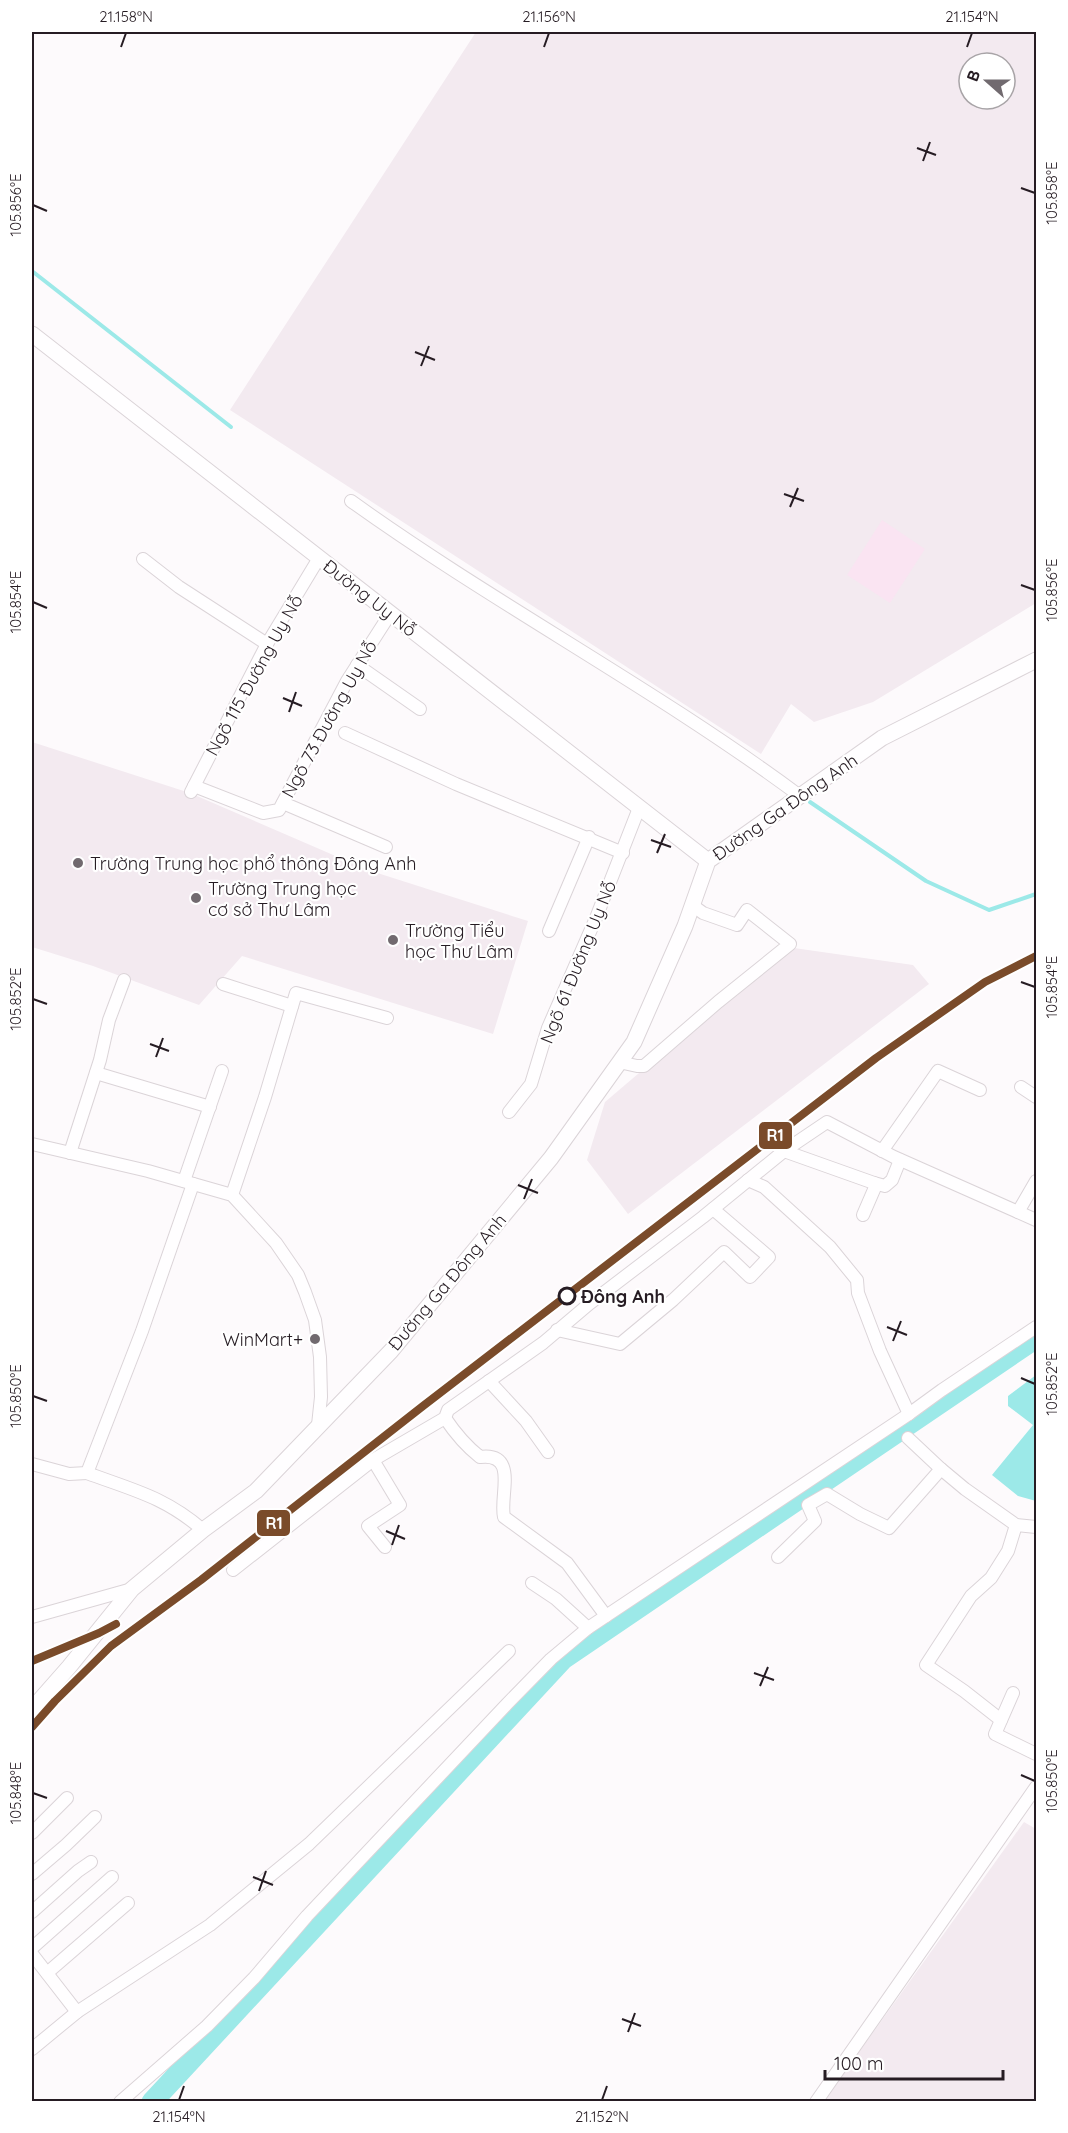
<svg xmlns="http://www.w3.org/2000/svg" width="1068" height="2133" font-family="Quicksand,sans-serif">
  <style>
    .built { fill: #f3eaf0; fill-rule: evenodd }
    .green { fill: #fae4f2 }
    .water { fill: #9ce9e8 }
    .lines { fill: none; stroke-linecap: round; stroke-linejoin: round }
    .stream { stroke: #9ce9e8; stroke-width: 4 }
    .river { stroke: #9ce9e8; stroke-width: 21 }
    .minor-casing { stroke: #dbd4d8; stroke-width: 14 }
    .tertiary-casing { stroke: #dbd4d8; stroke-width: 17 }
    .minor { stroke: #fffeff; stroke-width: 12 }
    .tertiary { stroke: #fffeff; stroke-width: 15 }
    .rail-1-casing { stroke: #fff; stroke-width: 12 }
    .rail-1 { stroke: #7a4b2a; stroke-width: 8 }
    .ticks { fill: none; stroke: #261c23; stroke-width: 2 }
    .poi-dot { fill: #716a6f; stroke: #fff; stroke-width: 2 }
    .stop-dot { fill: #fff; stroke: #261c23; stroke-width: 3 }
    .labels { text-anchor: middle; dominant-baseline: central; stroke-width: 4.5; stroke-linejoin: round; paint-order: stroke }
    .street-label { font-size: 18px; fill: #261c23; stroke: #fff }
    .poi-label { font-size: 18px; fill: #261c23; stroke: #fff; text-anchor: start }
    .stop-label { font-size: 18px; font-weight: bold; fill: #261c23; stroke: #fff; text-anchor: start }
    .line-badge { stroke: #fff; stroke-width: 2 }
    .badge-label { font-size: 16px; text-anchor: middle; font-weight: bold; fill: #fff }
    .neatline { fill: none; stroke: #261c23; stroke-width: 2 }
    .ticks-label { font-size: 15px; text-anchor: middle; fill: #261c23 }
  </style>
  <rect width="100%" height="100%" fill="#fdfafc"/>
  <!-- built -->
  <g class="built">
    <path d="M476 32H1036V603L873 702 814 722 791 704 761 754 230 410ZM969 63H1005V99H969Z"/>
    <polygon points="32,742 190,793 368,870 528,921 493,1034 242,956 199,1005 93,966 32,947"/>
    <polygon points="787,947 913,965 929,984 628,1214 587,1160 605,1102"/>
    <polygon points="1024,1822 1036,1829 1036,2101 824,2101"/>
  </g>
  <!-- green -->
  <polygon class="green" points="882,520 925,549 890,603 847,575"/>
  <!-- water -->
  <polygon class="water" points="1036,1375 1036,1501 1018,1496 992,1475 1033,1425 1008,1406 1008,1396"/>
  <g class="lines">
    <!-- stream -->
    <g class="stream">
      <polyline points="32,271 231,427"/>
      <polyline points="810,802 926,881 989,910 1036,894"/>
    </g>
    <!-- river -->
    <polyline class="river" points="152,2102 563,1659 1036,1338"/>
    <defs>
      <g id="minor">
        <path d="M351 501C496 605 656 689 800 796"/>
        <polyline points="143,559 179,587 267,644"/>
        <polyline points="357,665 420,709"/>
        <polyline points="345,733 456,784 623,853"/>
        <polyline points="194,786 263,813 279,810 347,681 390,614"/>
        <polyline points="191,792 267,644 319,558"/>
        <polyline points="283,803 386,847"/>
        <polyline points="549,931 589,837"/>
        <polyline points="223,984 292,1006"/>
        <polyline points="619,1062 637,1066 644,1066 718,1002 790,944 747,910 737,925 703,913 692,905"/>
        <polyline points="96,1073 210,1107"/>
        <polyline points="1021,1087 1036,1097"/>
        <polyline points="509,1112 531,1084 548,1028 596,918 639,808"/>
        <polyline points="32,1144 148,1171 232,1195 276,1243 298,1275 305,1292 315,1320 320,1357 321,1397 318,1425"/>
        <polyline points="784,1151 874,1183 876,1185 863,1215"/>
        <polyline points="882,1151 938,1071 980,1090"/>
        <polyline points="70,1153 100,1060 109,1020 124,980"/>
        <polyline points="748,1180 764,1187 830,1247 857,1280 858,1293 880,1351 909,1414"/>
        <polyline points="184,1181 222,1071"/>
        <polyline points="874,1183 885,1186 892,1180 900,1160"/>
        <polyline points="232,1195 265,1097 296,993 387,1018"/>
        <polyline points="1018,1212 1036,1181"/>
        <polyline points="557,1330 620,1344 673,1300 724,1252 750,1277 769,1257 713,1209"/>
        <polyline points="489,1381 526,1421 548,1452"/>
        <path d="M445 1418C455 1433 466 1446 480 1457 519 1452 499 1496 504 1517L567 1563 606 1616"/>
        <polyline points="373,1460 400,1505 368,1526 385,1547"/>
        <polyline points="32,1464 69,1474 87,1473 142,1331 193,1184"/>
        <polyline points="941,1469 965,1489 1016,1525 1036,1527"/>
        <path d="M87 1473C133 1490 165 1497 203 1530"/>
        <polyline points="778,1557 815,1521 808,1505 827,1494 860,1514 889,1528 941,1469 908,1438"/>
        <polyline points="233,1570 373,1460 445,1418 448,1410 543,1343 589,1304 703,1217 784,1151 827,1122 894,1157 1036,1220"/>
        <polyline points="32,1617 132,1589"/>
        <polyline points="588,1628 909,1414 942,1390 1036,1327"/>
        <polyline points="1013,1693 995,1734 1036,1754"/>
        <polyline points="1001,1720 964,1691 926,1665 971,1596 991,1578 1008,1551 1016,1525"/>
        <polyline points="32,1833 67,1798"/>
        <polyline points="32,1874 66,1845 95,1817"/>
        <polyline points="32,1912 78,1871 91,1862"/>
        <polyline points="32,1948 112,1877"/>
        <polyline points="32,1954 77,2012"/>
        <polyline points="47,1973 128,1903"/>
        <polyline points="32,2049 77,2012 210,1925 309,1844 509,1651"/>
        <polyline points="120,2102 207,2026 254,1978 307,1916 507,1704 551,1659 588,1628 556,1599 532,1583"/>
        <polyline points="816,2102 1036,1787"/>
      </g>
      <g id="tertiary">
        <polyline points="32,334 708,861"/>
        <polyline points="32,1709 69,1667 132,1589 203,1530 256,1491 391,1351 551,1158 634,1042 685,926 708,861 882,738 1036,660"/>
      </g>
    </defs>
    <!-- minor casing -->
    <use href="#minor" class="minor-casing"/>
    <!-- tertiary casing -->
    <use href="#tertiary" class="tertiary-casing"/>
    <!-- minor -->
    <use href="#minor" class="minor"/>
    <!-- tertiary -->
    <use href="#tertiary" class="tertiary"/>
    <defs>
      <g id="rail-1">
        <polyline points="32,1661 99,1633 116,1624"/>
        <polyline points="32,1727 55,1701 111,1646 201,1580 423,1406 876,1058 985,982 1036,956"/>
      </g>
    </defs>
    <!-- rail-1 casing -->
    <use href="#rail-1" class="rail-1-casing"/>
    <!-- rail-1 -->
    <use href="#rail-1" class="rail-1"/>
  </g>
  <!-- ticks -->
  <path class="ticks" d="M121 47 126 33M544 47 549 33M967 47 972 33M917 148 936 155M923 161 930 142M1021 188 1035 193M33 205 47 211M415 352 435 360M421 366 429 346M784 494 804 501M790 507 798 488M1021 585 1035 590M33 602 47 608M283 698 302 706M289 712 296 692M651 840 671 847M657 853 665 834M1021 982 1035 987M33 999 47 1004M150 1044 169 1051M156 1057 163 1038M518 1185 538 1193M524 1199 532 1179M887 1327 907 1335M893 1341 901 1321M1021 1378 1035 1384M33 1396 47 1401M386 1531 405 1539M392 1545 399 1525M754 1673 774 1680M760 1686 768 1667M1021 1775 1035 1781M33 1793 47 1798M253 1877 273 1885M259 1891 266 1871M622 2019 641 2026M628 2032 635 2013M179 2100 184 2086M602 2100 607 2086"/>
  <!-- markers -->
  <g class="poi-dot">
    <circle cx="78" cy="863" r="6"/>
    <circle cx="196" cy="898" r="6"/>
    <circle cx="393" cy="940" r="6"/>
    <circle cx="315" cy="1339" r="6"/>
  </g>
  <circle class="stop-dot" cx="567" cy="1296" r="8"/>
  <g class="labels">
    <!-- street labels -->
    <g class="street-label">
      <text transform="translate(370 598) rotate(38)">Đường Uy Nỗ</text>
      <text transform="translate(254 675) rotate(-61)">Ngõ 115 Đường Uy Nỗ</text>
      <text transform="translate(329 719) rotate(-61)">Ngõ 73 Đường Uy Nỗ</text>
      <text transform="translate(785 807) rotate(-35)">Đường Ga Đông Anh</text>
      <text transform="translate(578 962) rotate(-68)">Ngõ 61 Đường Uy Nỗ</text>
      <text transform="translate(447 1282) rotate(-50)">Đường Ga Đông Anh</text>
    </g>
    <!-- poi labels -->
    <g class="poi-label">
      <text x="90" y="863">Trường Trung học phổ thông Đông Anh</text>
      <text x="208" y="888">Trường Trung học<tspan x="208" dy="21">cơ sở Thư Lâm</tspan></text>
      <text x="405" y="930">Trường Tiểu<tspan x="405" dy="21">học Thư Lâm</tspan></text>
      <text x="303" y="1339" text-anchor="end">WinMart+</text>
    </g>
    <!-- stop labels -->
    <g class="stop-label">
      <text x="581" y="1296">Đông Anh</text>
    </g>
  </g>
  <g class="line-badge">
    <rect x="758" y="1121" width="35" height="29" rx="6" fill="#7a4b2a"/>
    <rect x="256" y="1509" width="35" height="28" rx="6" fill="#7a4b2a"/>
  </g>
  <g class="badge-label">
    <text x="775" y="1141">R1</text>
    <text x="274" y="1529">R1</text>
  </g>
  <!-- border -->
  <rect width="1068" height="2133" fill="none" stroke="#ffffff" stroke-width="66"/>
  <!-- north arrow -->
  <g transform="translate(987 81) rotate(291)"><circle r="28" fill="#ffffff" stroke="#a8a4a7" stroke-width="1.5"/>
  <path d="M0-4.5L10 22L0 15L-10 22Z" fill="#716a6f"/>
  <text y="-9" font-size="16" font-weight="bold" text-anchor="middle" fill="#261c23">B</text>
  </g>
  <!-- scale -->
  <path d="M825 2070v9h178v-9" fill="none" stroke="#261c23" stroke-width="3"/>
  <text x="834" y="2070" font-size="18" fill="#261c23" stroke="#ffffff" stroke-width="4.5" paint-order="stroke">100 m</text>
  <rect x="33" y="33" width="1002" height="2067" class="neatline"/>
  <g class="ticks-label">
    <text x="126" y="22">21.158°N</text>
    <text x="549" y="22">21.156°N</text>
    <text x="972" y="22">21.154°N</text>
    <text transform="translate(1052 193) rotate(-90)" y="5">105.858°E</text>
    <text transform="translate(16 205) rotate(-90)" y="5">105.856°E</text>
    <text transform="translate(1052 590) rotate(-90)" y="5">105.856°E</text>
    <text transform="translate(16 602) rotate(-90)" y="5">105.854°E</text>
    <text transform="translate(1052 987) rotate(-90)" y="5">105.854°E</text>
    <text transform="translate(16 999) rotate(-90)" y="5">105.852°E</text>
    <text transform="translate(1052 1384) rotate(-90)" y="5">105.852°E</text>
    <text transform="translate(16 1396) rotate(-90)" y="5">105.850°E</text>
    <text transform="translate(1052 1781) rotate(-90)" y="5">105.850°E</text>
    <text transform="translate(16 1793) rotate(-90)" y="5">105.848°E</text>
    <text x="179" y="2122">21.154°N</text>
    <text x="602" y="2122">21.152°N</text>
  </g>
</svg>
